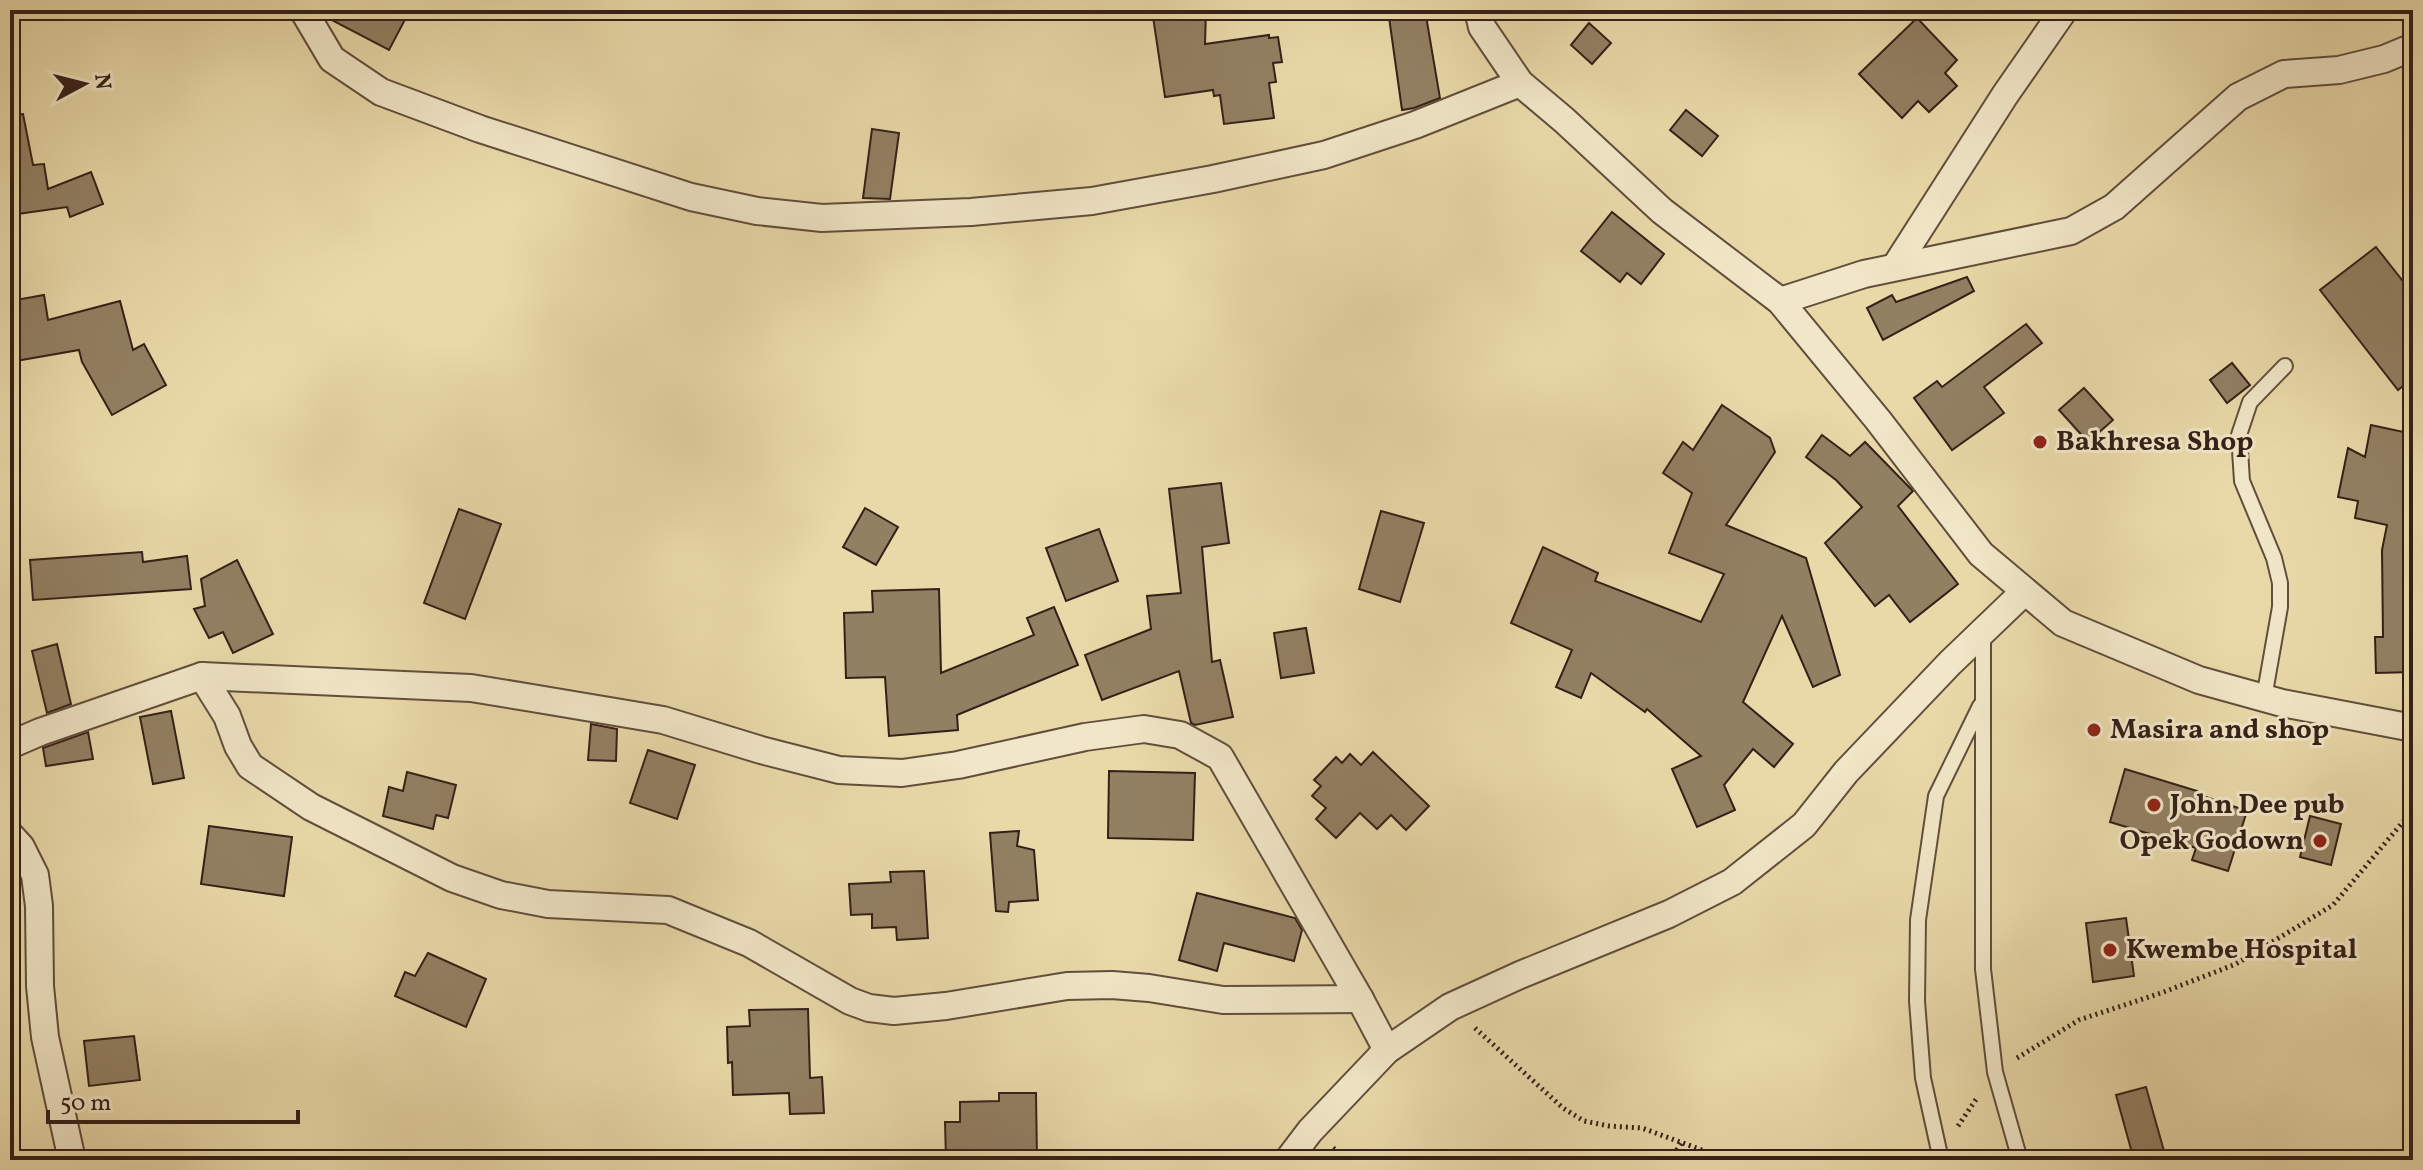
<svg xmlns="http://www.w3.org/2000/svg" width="2423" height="1170" font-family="Vollkorn,serif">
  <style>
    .building { fill: #928063; stroke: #342018; stroke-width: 2 }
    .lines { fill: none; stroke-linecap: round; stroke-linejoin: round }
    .lane-casing { stroke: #614e3c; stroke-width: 18 }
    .street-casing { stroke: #614e3c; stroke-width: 30 }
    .path { stroke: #342018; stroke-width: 5; stroke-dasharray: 2 4; stroke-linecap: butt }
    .lane { stroke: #f1e6c7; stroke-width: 14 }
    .street { stroke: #f1e6c7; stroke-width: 26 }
    .poi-dot { fill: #8f2418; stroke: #f1e6c7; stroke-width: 3 }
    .labels { text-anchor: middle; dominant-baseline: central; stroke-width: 6; stroke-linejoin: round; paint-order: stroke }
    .poi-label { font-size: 28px; font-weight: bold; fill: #342018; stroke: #f1e6c7; text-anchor: start }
  </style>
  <rect width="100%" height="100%" fill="#e9d9a9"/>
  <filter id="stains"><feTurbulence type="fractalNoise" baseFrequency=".0025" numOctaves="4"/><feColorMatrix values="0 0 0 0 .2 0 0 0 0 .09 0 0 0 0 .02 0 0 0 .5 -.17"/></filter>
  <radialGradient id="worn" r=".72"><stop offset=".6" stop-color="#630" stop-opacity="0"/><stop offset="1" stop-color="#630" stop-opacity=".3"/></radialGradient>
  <!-- building -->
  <g class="building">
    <polygon points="322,10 410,10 389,50 326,17"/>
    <polygon points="1152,10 1206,10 1205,44 1269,35 1269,38 1278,37 1282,62 1273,63 1276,82 1269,83 1274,118 1224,124 1220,95 1214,96 1213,90 1165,97"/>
    <polygon points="1388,10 1425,10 1440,98 1414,108 1402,110"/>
    <polygon points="1917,18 1957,60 1945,73 1957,86 1929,112 1918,101 1902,118 1859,74"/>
    <polygon points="1589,23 1611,43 1592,64 1571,45"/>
    <polygon points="1686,110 1718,136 1702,156 1670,130"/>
    <polygon points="23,114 33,165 44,164 48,189 91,172 103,204 70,217 67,207 10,215 10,115"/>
    <polygon points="872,129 899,133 890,199 863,198"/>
    <polygon points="1612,212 1664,254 1641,284 1627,273 1620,282 1581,251"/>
    <polygon points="2376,247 2413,294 2413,378 2398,390 2320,290"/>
    <polygon points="1967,277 1974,291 1883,340 1867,308 1892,295 1896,302"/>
    <polygon points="44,295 48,320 120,301 133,350 144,344 166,385 112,415 82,362 79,350 10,362 10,301"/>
    <polygon points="2026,324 2042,343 1984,387 2004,413 1952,450 1914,398 1937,381 1942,387"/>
    <polygon points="2232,363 2250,385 2227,403 2210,380"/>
    <polygon points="2084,388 2113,420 2088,442 2059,410"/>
    <polygon points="1722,405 1770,438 1775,452 1726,525 1806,558 1840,675 1813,687 1782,616 1743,702 1793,744 1774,767 1753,749 1724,785 1735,810 1697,827 1672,769 1701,756 1647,709 1645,712 1591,673 1581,698 1556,687 1572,650 1511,623 1543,547 1598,573 1595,581 1701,622 1724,574 1669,553 1692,493 1663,473 1683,442 1693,450"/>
    <polygon points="2371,425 2413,434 2413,672 2376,673 2375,637 2383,637 2382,550 2387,525 2355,518 2358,501 2338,497 2348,448 2365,457"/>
    <polygon points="1822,435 1850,456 1865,442 1913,491 1898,506 1958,584 1910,622 1889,595 1875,606 1825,543 1862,507 1836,480 1806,457"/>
    <polygon points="1221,483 1229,543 1202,547 1212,662 1220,660 1233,717 1195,725 1191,723 1179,671 1102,700 1085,655 1151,629 1147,596 1181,593 1169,489"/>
    <polygon points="865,508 898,527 876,565 843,547"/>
    <polygon points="459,509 501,524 465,619 424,603"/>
    <polygon points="1381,511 1424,523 1400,602 1359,589"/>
    <polygon points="1099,529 1118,581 1066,601 1046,548"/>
    <polygon points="142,552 143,562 187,556 191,589 33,600 30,560"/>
    <polygon points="237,560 273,634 233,653 223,632 209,638 194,609 205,606 201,579"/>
    <polygon points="939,589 941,673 1034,635 1027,618 1054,607 1078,665 957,715 958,730 889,736 885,677 846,678 844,613 873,612 872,591"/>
    <polygon points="1306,628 1314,673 1281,678 1274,633"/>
    <polygon points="57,644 71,704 47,713 32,651"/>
    <polygon points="171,711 184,778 153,784 140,717"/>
    <polygon points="591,724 617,729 616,761 588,760"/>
    <polygon points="88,732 93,759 46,766 43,748"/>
    <polygon points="648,750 695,765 677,819 630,803"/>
    <polygon points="1373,752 1429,806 1406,830 1391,815 1377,829 1360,813 1336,838 1316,819 1326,808 1312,796 1321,786 1314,780 1336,757 1342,763 1350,754 1361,765"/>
    <polygon points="2125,769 2197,791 2197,794 2247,811 2228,871 2192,860 2196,848 2110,822"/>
    <polygon points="1109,771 1195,773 1193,840 1108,838"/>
    <polygon points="407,772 456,785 448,818 436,815 433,829 383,816 389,787 403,791"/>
    <polygon points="2310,816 2341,824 2331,865 2300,857"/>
    <polygon points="209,826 292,837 284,896 201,884"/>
    <polygon points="1019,831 1017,846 1034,850 1038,900 1009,902 1008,912 996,911 990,833"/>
    <polygon points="924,871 928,938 897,940 896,927 872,928 872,914 851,915 849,884 891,882 890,872"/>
    <polygon points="1197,893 1295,918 1302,930 1294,961 1224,943 1217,971 1179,960"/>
    <polygon points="2126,918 2134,976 2093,982 2086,923"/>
    <polygon points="428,953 486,979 466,1027 395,996 405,972 415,976"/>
    <polygon points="808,1009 810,1078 822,1077 824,1113 790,1114 789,1093 733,1095 732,1062 728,1063 727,1027 750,1026 749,1010"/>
    <polygon points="134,1036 140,1080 89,1086 84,1041"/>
    <polygon points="2146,1087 2164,1151 2134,1160 2116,1095"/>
    <polygon points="999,1093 1036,1093 1037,1160 946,1160 945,1122 960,1122 960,1102 999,1101"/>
  </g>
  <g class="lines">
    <defs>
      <g id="lane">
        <polyline points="1983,633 1983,969 1995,1072 2020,1160"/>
        <polyline points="2264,698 2280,607 2280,583 2274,558 2242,481 2239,435 2250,402 2285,366"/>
        <polyline points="1941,1160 1923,1078 1917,1001 1918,920 1936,796 1980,706"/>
      </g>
      <g id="street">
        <polyline points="303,10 332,59 381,92 480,129 691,197 757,211 822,218 971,212 1092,201 1213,179 1324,155 1415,125 1520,83"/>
        <polyline points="1478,10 1482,27 1520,83 1564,120 1662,211 1780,301 1878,420 1981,554 2063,623 2199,680 2282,703 2413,728"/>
        <polyline points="1895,267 2005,95 2064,10"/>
        <polyline points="1780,301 1864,274 2071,231 2114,207 2238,97 2284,74 2339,70 2384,59 2413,47"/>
        <polyline points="202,676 227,716 238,746 250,766 311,807 452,878 501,895 548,904 668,910 749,943 850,1001 869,1008 894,1011 946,1006 1067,986 1112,985 1149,988 1223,1000 1360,999"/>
        <polyline points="10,745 40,732 202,676 471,688 532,698 663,720 761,750 839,770 902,773 958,765 1085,737 1144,729 1180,735 1220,757 1360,999 1387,1050"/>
        <polyline points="10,835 21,847 35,875 39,906 40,986 45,1037 72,1160"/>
        <polyline points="1288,1160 1310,1131 1387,1050 1450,1007 1520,975 1669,914 1732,882 1804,825 1846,772 1950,663 2024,592"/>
      </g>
    </defs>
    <!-- lane casing -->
    <use href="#lane" class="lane-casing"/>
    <!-- street casing -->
    <use href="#street" class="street-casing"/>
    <!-- path -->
    <g class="path">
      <polyline points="1475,1028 1563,1108 1584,1121 1609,1126 1642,1128 1729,1160"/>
      <polyline points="2017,1058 2079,1020 2161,993 2236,964 2333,905 2413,810"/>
      <polyline points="1958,1126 1977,1098"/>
      <polyline points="1333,1148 1349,1160"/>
      <polyline points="1670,1160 1682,1142"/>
    </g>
    <!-- lane -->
    <use href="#lane" class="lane"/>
    <!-- street -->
    <use href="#street" class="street"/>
  </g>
  <!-- markers -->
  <g class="poi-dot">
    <circle cx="2040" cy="442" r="8"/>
    <circle cx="2094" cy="730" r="8"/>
    <circle cx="2154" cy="805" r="8"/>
    <circle cx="2320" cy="841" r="8"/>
    <circle cx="2110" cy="950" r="8"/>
  </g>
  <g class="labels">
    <!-- poi labels -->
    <g class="poi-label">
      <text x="2056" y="442">Bakhresa Shop</text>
      <text x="2110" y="730">Masira and shop</text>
      <text x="2170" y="805">John Dee pub</text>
      <text x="2304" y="841" text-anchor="end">Opek Godown</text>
      <text x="2126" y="950">Kwembe Hospital</text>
    </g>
  </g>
  <!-- margin -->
  <rect width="2423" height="1170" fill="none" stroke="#e9d9a9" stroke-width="40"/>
  <rect x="12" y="12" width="2399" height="1146" fill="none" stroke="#342018" stroke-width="4"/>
  <rect x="20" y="20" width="2383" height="1130" fill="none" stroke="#342018" stroke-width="2"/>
  <!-- north arrow -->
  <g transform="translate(84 84) rotate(83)" stroke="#f1e6c7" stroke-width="6" paint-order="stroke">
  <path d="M0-6L14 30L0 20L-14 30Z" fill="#342018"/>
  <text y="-12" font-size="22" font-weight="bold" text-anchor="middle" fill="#342018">N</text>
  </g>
  <!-- scale -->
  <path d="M48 1110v12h250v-12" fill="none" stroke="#342018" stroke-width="4"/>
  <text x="60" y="1110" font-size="24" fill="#342018" stroke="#f1e6c7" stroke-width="6" paint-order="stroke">50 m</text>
  <rect width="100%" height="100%" filter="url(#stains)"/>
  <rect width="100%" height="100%" fill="url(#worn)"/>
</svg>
